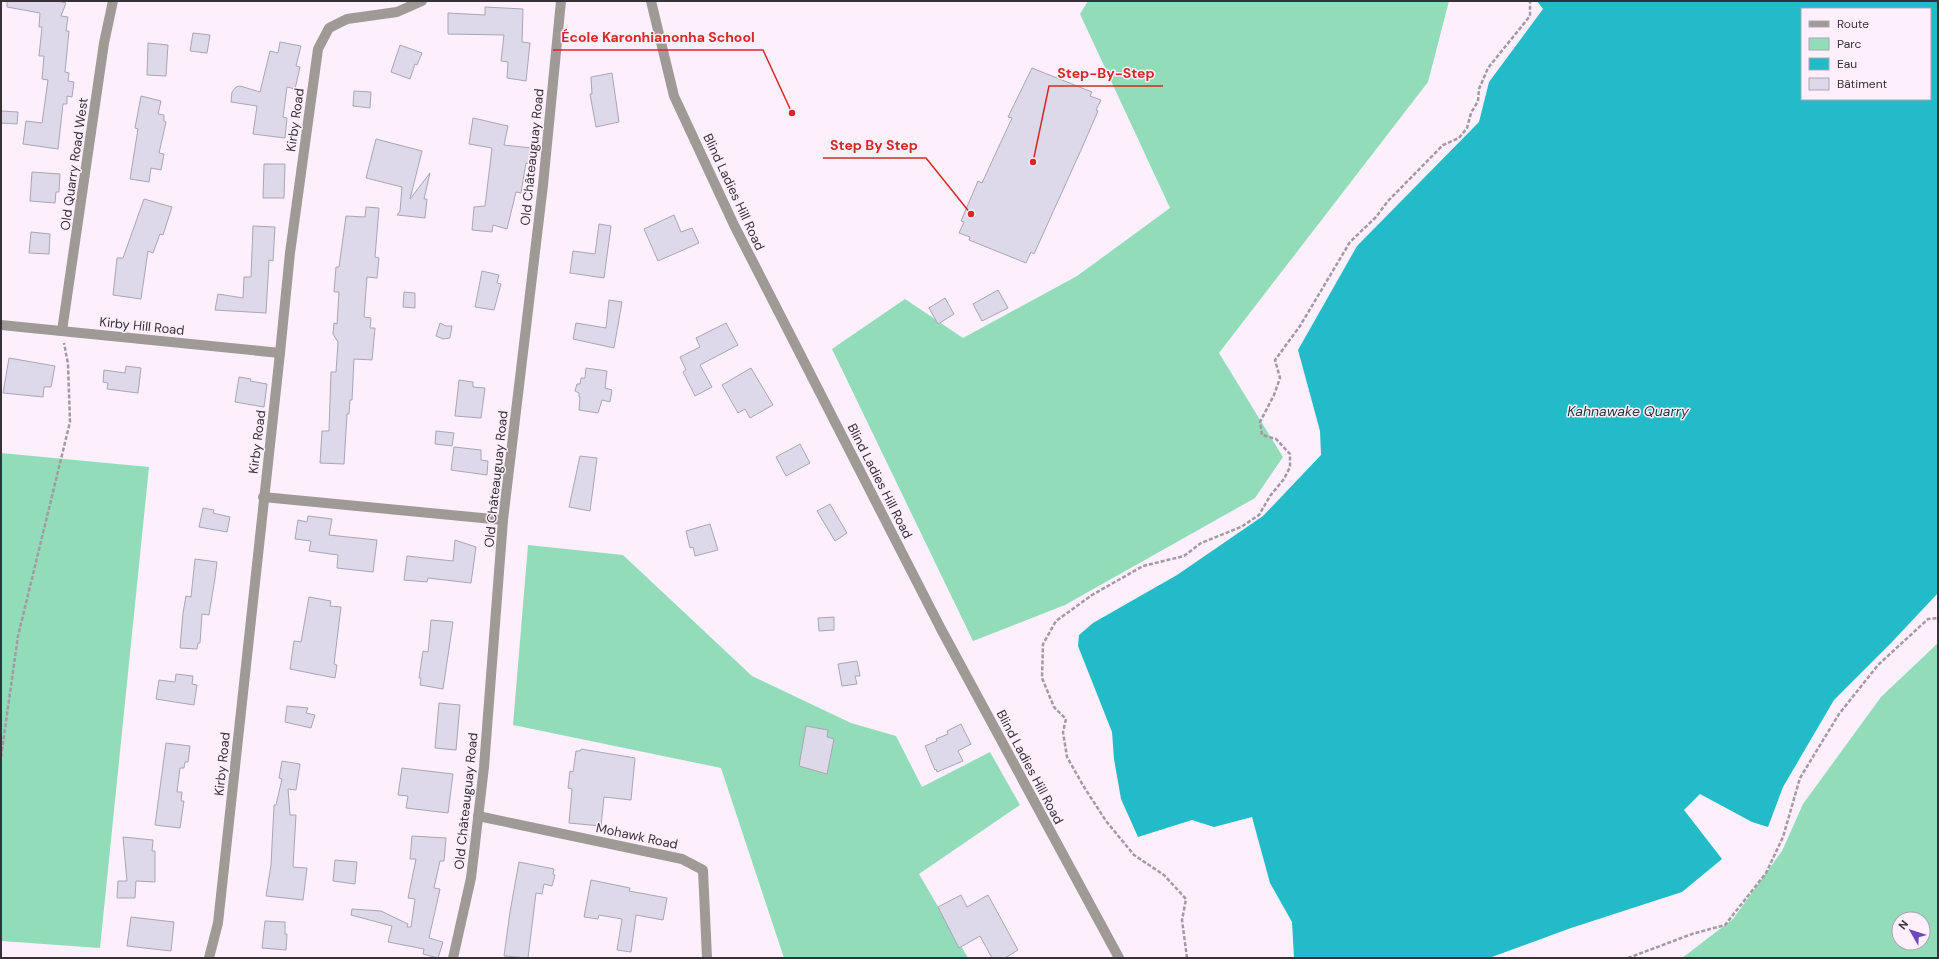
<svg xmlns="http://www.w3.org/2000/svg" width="1939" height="959" font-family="'DM Sans',sans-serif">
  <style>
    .green { fill: #92dcba; fill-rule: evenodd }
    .water { fill: #24bbc9; fill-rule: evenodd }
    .building { fill: #ded9e9; stroke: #a9a5b4 }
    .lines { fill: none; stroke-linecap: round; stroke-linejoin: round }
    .path { stroke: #a399a2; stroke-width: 2.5; stroke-dasharray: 4 2; stroke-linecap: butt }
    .minor { stroke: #9f9a95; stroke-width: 10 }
    .tertiary { stroke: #9f9a95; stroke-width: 10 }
    .labels { text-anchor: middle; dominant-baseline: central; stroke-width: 3; stroke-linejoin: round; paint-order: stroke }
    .street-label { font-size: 13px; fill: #363136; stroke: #fdf0fc }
    .water-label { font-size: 14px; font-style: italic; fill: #22393c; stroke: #fdf0fc }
    .leader { fill: none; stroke: #d62828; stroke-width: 1.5 }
    .callout-dot { fill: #d62828; stroke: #fdf0fc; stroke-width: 1.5 }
    .callout-label { font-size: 14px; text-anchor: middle; font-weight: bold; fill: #d62828; stroke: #fdf0fc; stroke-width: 3; stroke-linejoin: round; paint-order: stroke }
  </style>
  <rect width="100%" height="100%" fill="#fdf0fc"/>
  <!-- green -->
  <g class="green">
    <polygon points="1088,1 1449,1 1428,82 1219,353 1283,457 1255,498 1065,605 973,641 832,349 905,299 963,338 1077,276 1170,208 1080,14"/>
    <polygon points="1,453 149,467 100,948 1,941"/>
    <polygon points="528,545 623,555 752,676 851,723 896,736 922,787 990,752 1020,805 919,874 968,958 784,958 721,768 513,725"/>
    <path d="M1938 643V958H1682L1733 919 1782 851 1803 804 1881 697ZM1899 919H1923V943H1899Z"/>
  </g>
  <!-- water -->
  <path class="water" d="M1537 1H1938V593L1891 643 1834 700 1783 787 1768 827 1752 822 1700 794 1684 810 1722 859 1682 892 1571 928 1489 958H1294L1292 922 1270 883 1252 817 1214 827 1192 820 1138 837 1121 799 1114 759 1112 732 1078 646 1079 635 1093 623 1177 575 1263 516 1321 455 1320 431 1298 350 1357 246 1479 122 1489 82 1543 9ZM1802 9H1930V99H1802Z"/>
  <!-- building -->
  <g class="building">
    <polygon points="7,1 58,1 66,3 61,16 68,17 66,31 69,31 65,72 69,73 68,81 74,82 72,97 67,96 67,104 63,104 58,149 23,144 26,121 42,123 48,80 42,79 44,56 39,56 42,27 39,27 40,13 7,7"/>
    <polygon points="485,7 523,9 522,42 530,43 526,81 507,78 508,62 501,61 504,35 448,34 448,13 485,15"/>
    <polygon points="193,33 210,35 207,53 190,51"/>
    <polygon points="280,42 301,46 296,66 300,67 295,89 287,87 283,117 287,118 285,138 253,134 257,106 231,102 232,92 236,87 240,86 260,92 270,51 278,53"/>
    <polygon points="148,43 168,45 166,76 147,75"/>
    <polygon points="400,45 422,53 417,65 415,64 410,79 391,72"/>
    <polygon points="1032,68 1092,92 1090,96 1101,100 1096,110 1098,111 1081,150 1034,254 1031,252 1026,263 969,240 970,237 959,233 964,222 961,221 978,181 982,183 1012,118 1008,117"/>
    <polygon points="612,73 619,122 596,127 590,94 592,94 591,77"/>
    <polygon points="354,91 371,92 370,108 353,106"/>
    <polygon points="141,96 161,101 158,114 164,115 164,121 166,122 159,153 164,154 161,170 151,168 149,182 130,179 138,129 135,128"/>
    <polygon points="1,111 18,112 17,124 1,123"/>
    <polygon points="473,118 508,126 504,145 531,148 529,164 526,163 521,193 516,192 507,229 493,225 492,232 472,230 474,207 485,206 492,148 469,144"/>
    <polygon points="376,139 422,151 410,199 430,173 424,199 427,199 425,218 397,215 400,211 402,187 366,178"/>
    <polygon points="264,164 285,164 284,198 263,198"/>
    <polygon points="32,172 60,174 59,192 56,192 55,203 30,201"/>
    <polygon points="144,199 172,207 163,235 160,234 153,253 148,251 141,299 113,295 117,258 123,258"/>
    <polygon points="366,207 379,208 375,257 379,258 377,278 367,277 364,317 371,318 370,328 375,328 372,360 354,359 352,400 350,400 349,414 347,414 344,464 320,463 322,431 329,431 331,372 336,372 338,342 333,334 334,323 337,324 339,292 334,292 336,267 339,267 346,216 365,217"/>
    <polygon points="674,215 681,232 692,228 699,243 658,261 644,229"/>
    <polygon points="599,224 611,226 604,278 570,273 573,251 595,254"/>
    <polygon points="253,226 275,227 273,261 269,260 266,313 215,310 218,294 243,298 244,277 251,277"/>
    <polygon points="31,232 50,234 49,254 29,253"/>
    <polygon points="482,271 499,275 497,283 501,284 494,310 475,307"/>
    <polygon points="998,290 1008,308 982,321 973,304"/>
    <polygon points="404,292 415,293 415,308 403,307"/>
    <polygon points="945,298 954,314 938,324 929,308"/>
    <polygon points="609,300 622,302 614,348 573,339 576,323 606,328"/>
    <polygon points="440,323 446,326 452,326 450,338 443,339 436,336"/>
    <polygon points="726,323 738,345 700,365 712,387 695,396 683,372 686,370 680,357 700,347 696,338"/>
    <polygon points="9,358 55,366 51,387 44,387 43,397 3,393"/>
    <polygon points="126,366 141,368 138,393 107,389 108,383 103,382 104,370 125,373"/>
    <polygon points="586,368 607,371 605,388 612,390 610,402 602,400 598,413 579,410 580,397 579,397 579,393 575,391 577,384 580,384 581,378 585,378"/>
    <polygon points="751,368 773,405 750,418 745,409 738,413 722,385"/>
    <polygon points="239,377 251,379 250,381 267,384 264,407 235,402"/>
    <polygon points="459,380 473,382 473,387 485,388 481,418 455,416"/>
    <polygon points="436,431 454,433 452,446 435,444"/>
    <polygon points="800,444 810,463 786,476 776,457"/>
    <polygon points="454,447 481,450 481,460 488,461 487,475 451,470"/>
    <polygon points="580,456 597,458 590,511 569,507"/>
    <polygon points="830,504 847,533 835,541 817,511"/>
    <polygon points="203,508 214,510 213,513 230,517 227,532 199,527"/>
    <polygon points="308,516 332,519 329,535 377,540 373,572 337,568 338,555 309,551 311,541 295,539 298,520 307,522"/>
    <polygon points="710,524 718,550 695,556 693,547 690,548 686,531"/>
    <polygon points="455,540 476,547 471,583 428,578 427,582 404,580 407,556 453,561"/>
    <polygon points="195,559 217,562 215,578 209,615 202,614 200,643 198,643 197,649 180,648 183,613 186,596 191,597"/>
    <polygon points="309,597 331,601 330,606 341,607 334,664 337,665 335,678 290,669 294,641 301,642"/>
    <polygon points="834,617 834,630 819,631 818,618"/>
    <polygon points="431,620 453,622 443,689 420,685 421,678 419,678 423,651 428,652"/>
    <polygon points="857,661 860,676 855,676 857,684 842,686 838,664"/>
    <polygon points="176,674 193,676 192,684 197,685 194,705 156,699 159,680 175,682"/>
    <polygon points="439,703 460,705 456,750 435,748"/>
    <polygon points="287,706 308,708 306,713 315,715 311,728 285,722"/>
    <polygon points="961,724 971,744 958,751 963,761 937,772 936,769 935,770 925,746 937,741 936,739 948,734 947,731"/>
    <polygon points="806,726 828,730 827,737 834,739 827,774 799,766"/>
    <polygon points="166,743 190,746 188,762 185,762 184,768 180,768 177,792 182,792 181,801 184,801 180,828 155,825"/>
    <polygon points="581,749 635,758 631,800 604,797 601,826 569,823 572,789 568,788 570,771 573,772 576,751 580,751"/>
    <polygon points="282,761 300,764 296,790 288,789 290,815 296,815 293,867 307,868 303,900 266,896 271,865 274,805 276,805 282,779 279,778"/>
    <polygon points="402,768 453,774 448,813 406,808 408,796 398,795"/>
    <polygon points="412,836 446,838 444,861 440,861 434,888 440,889 429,938 443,942 438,958 423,954 424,949 388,942 392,926 351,915 352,909 381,911 408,924 407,927 411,927 415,899 408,898 416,859 410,859"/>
    <polygon points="123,837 153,840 152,851 155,851 155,882 136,881 135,898 117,898 118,881 127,881"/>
    <polygon points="335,860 357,862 355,884 333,881"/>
    <polygon points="519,862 554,869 553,874 555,875 552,886 544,884 542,894 536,893 528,958 504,956 510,912"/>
    <polygon points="591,880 630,888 629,891 667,898 663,920 636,915 631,952 617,950 622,919 599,915 598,919 584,917"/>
    <polygon points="961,895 967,907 988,895 1018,950 1005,958 992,958 980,936 959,948 938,907"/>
    <polygon points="131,917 174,922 171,951 127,946"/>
    <polygon points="265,921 285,922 285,934 287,934 286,950 262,948"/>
  </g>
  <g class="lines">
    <!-- path -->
    <g class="path">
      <polyline points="1,757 18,636 70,422 68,364 64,343"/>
      <polyline points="1187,958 1182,920 1186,899 1164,875 1134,855 1106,821 1084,787 1067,757 1063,732 1066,719 1054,707 1042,678 1043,644 1056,621 1092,595 1143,566 1184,556 1201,543 1241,527 1259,515 1270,496 1284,479 1290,467 1290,454 1276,439 1262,435 1260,422 1274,395 1280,378 1275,360 1300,326 1350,242 1376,217 1388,201 1443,145 1459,138 1467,128 1471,113 1478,101 1479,89 1488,68 1530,16 1530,1"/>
      <polyline points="1628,958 1692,934 1725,925 1766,873 1783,837 1800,778 1839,714 1878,665 1928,619 1938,618"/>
    </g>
    <!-- minor -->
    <g class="minor">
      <polyline points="1,325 280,353"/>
      <polyline points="62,331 104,43 113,1"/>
      <polyline points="263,497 503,520"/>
      <polyline points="478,816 682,859 703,870 707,958"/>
      <polyline points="209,958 218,923 280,353 290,253 318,49 329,28 347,19 397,12 422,1"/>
    </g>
    <!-- tertiary -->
    <g class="tertiary">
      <polyline points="651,1 674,96 734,225 941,629 1119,958"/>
      <polyline points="453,958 471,878 484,767 503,520 543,185 561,1"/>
    </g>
  </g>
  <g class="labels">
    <!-- street labels -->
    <g class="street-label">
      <text transform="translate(295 120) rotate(-82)">Kirby Road</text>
      <text transform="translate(532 157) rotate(-84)">Old Châteauguay Road</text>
      <text transform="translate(74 164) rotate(-82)">Old Quarry Road West</text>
      <text transform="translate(734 192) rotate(65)">Blind Ladies Hill Road</text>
      <text transform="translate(142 326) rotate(6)">Kirby Hill Road</text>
      <text transform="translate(257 442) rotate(-83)">Kirby Road</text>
      <text transform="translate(496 479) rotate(-84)">Old Châteauguay Road</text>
      <text transform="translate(880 481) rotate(63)">Blind Ladies Hill Road</text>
      <text transform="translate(222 764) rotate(-84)">Kirby Road</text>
      <text transform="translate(1030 767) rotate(62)">Blind Ladies Hill Road</text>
      <text transform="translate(466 801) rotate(-84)">Old Châteauguay Road</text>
      <text transform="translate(637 836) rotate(12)">Mohawk Road</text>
    </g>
    <!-- water labels -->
    <g class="water-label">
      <text x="1628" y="411">Kahnawake Quarry</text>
    </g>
  </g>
  <!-- callouts -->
  <path class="leader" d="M792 113L763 50H553M1033 162L1049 86H1163M971 214L926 158H823"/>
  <g class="callout-dot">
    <circle cx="792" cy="113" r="4"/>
    <circle cx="1033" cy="162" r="4"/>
    <circle cx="971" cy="214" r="4"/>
  </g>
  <g class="callout-label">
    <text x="658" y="42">École Karonhianonha School</text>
    <text x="1106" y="78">Step-By-Step</text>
    <text x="874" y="150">Step By Step</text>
  </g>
  <!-- border -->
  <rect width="1939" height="959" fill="none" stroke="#363136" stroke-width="4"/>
  <!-- legend -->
  <rect x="1801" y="8" width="130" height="92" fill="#fdf0fc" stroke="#ada4ad"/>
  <rect x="1809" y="21" width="20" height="6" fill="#9f9a95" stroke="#ada4ad"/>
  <text x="1837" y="28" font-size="12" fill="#363136">Route</text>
  <rect x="1809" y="38" width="20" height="12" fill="#92dcba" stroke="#ada4ad"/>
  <text x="1837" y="48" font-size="12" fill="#363136">Parc</text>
  <rect x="1809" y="58" width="20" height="12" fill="#24bbc9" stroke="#ada4ad"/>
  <text x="1837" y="68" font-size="12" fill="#363136">Eau</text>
  <rect x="1809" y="78" width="20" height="12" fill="#ded9e9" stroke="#ada4ad"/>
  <text x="1837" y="88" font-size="12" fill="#363136">Bâtiment</text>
  <!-- north arrow -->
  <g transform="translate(1911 931) rotate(309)"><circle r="19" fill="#fdf0fc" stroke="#ada4ad"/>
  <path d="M0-3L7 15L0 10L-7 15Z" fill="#6f48c0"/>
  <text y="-6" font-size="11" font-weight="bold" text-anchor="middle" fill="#363136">N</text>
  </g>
</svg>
